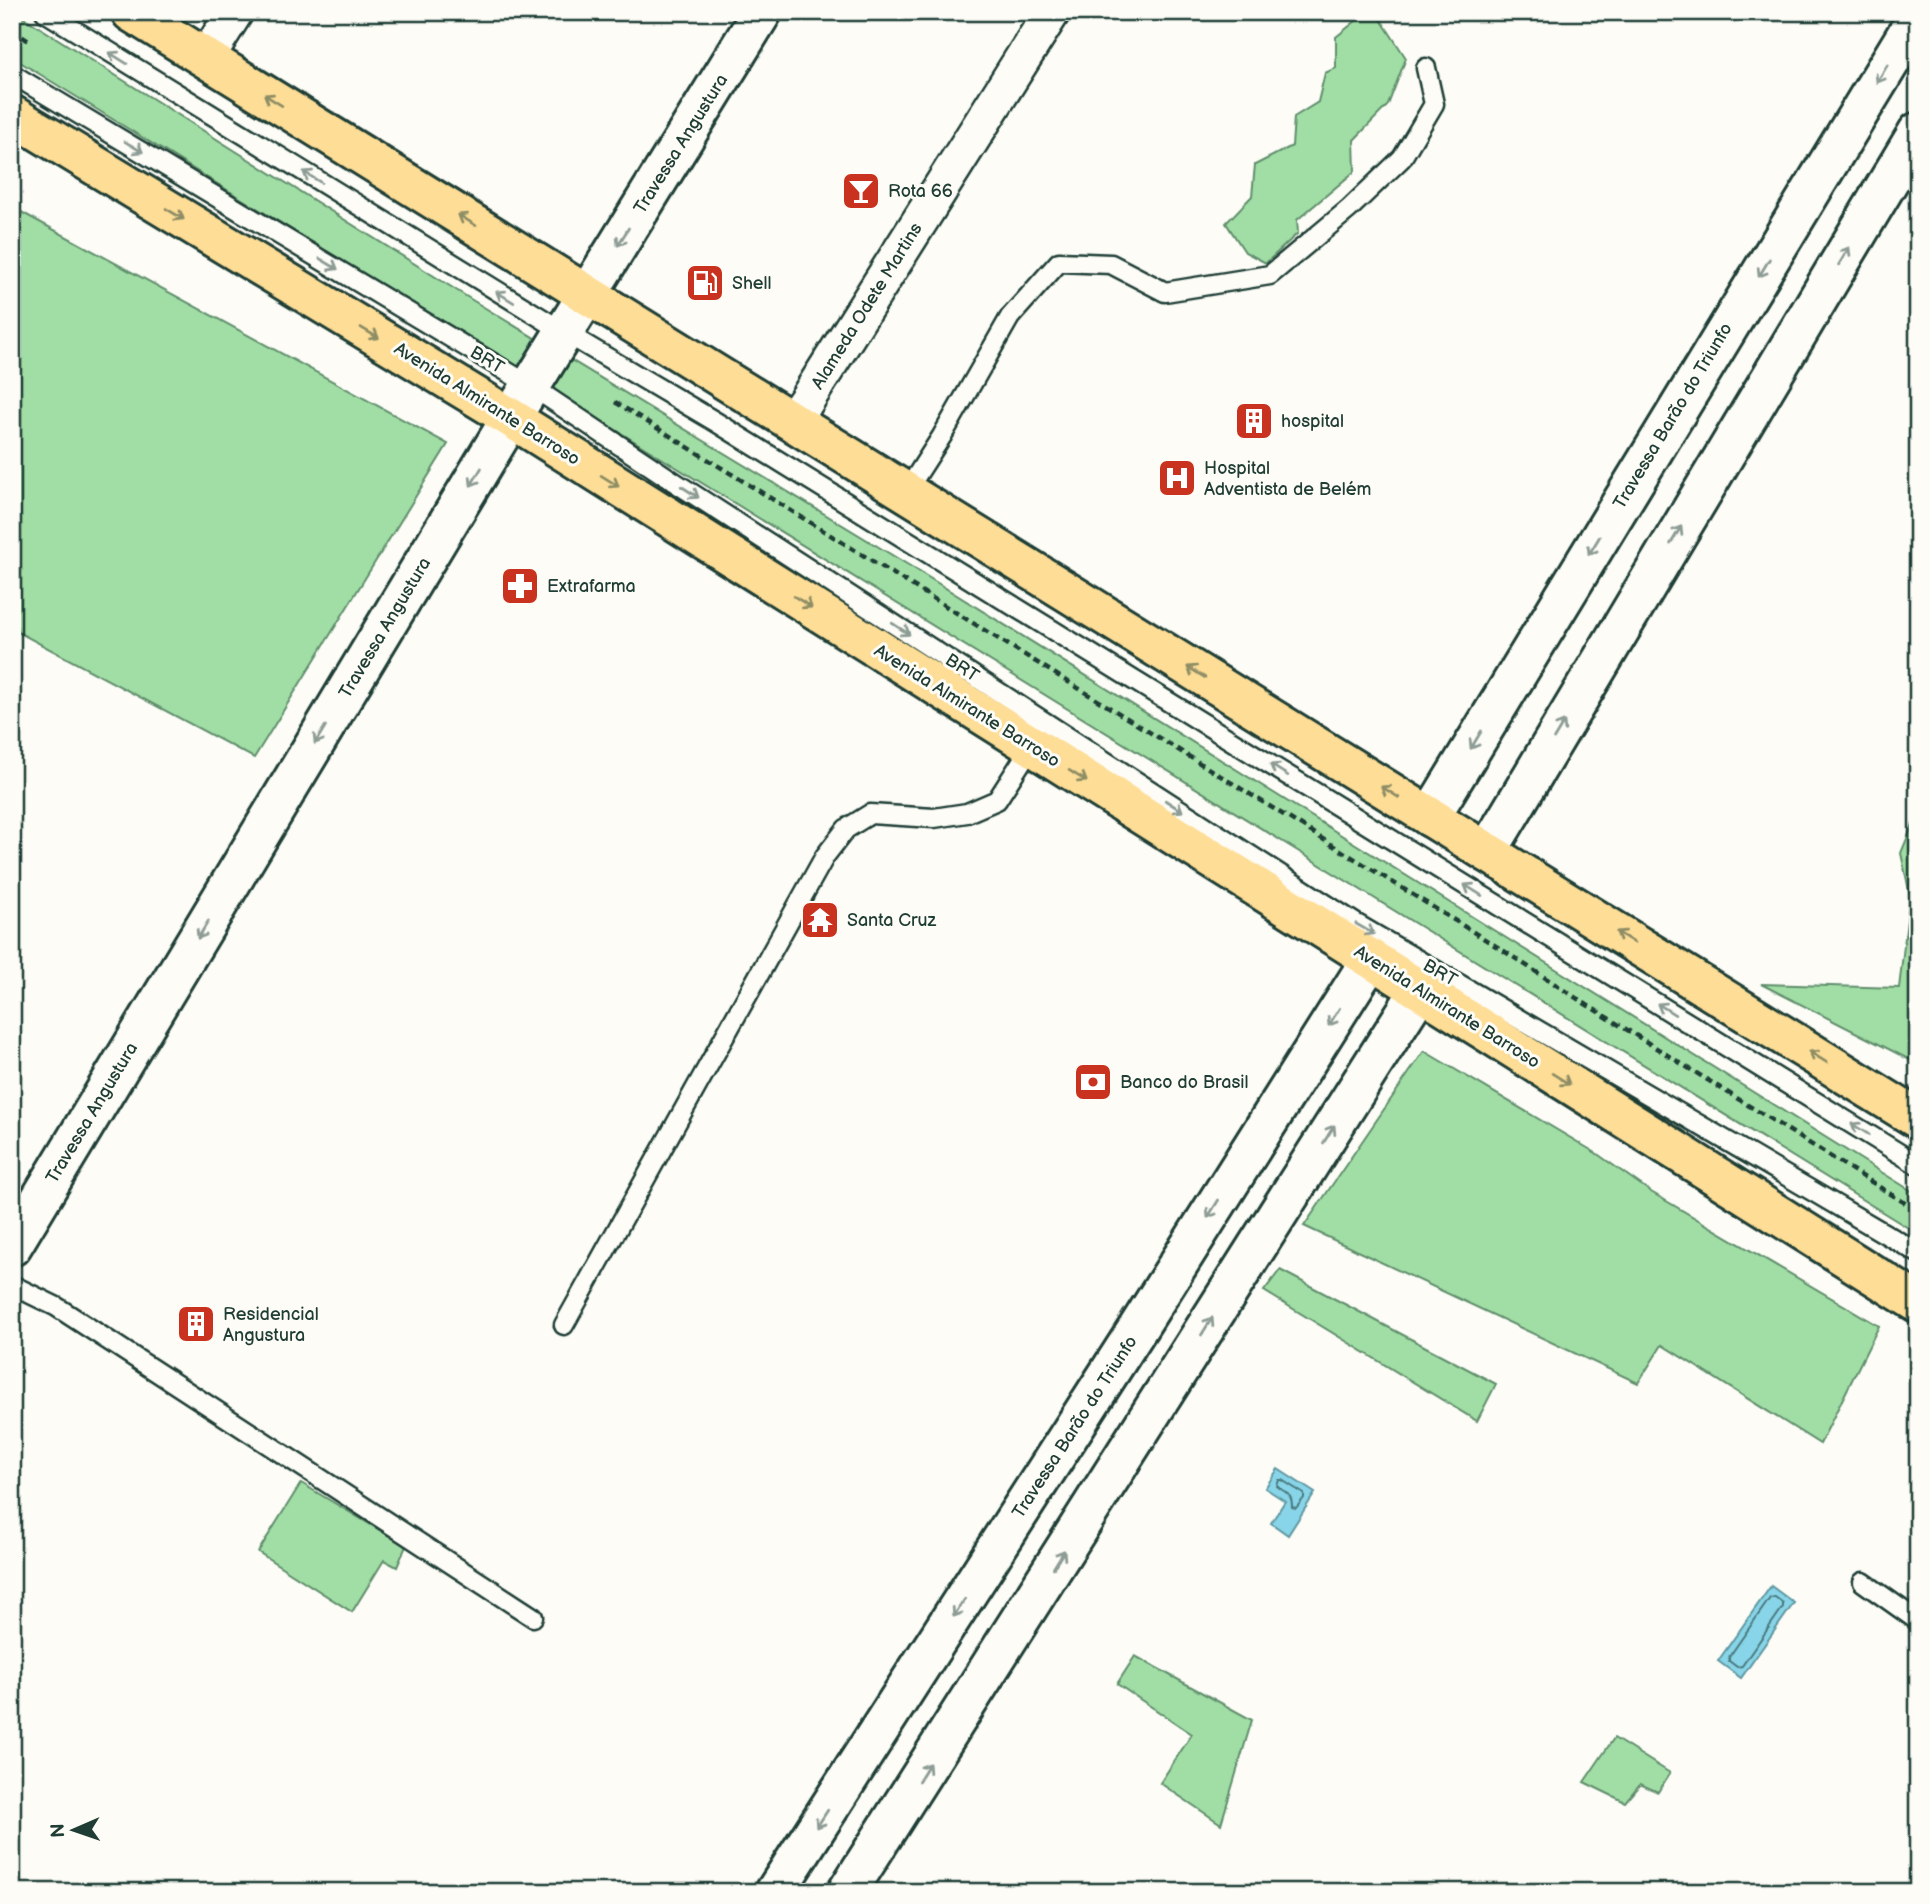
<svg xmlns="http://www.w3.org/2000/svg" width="1930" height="1904" font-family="'Balsamiq Sans',sans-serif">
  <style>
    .green { fill: #a1dea5; stroke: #608e6c; stroke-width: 2 }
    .water { fill: #88d4e8; stroke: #5e98a0; stroke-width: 2 }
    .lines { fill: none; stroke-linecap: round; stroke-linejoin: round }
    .shore { stroke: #49797c; stroke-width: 2 }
    .lane-casing { stroke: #1f3d34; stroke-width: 23 }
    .street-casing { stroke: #1f3d34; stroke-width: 40 }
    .secondary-casing { stroke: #1f3d34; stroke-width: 44 }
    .highway-casing { stroke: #1f3d34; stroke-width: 44 }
    .path { stroke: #1f3d34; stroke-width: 4.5; stroke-dasharray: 7 5; stroke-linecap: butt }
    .lane { stroke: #fdfcf7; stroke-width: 18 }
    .street { stroke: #fdfcf7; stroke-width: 35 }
    .secondary { stroke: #fdfcf7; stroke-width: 38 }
    .highway { stroke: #fedd96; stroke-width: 38 }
    .oneway { stroke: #8e9c96 }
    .oneway2 { stroke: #8e8d65 }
    .labels { text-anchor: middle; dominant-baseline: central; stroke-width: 6; stroke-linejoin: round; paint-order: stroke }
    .street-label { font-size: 18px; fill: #1f3d34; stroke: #fdfcf7 }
    .poi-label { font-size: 18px; fill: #1f3d34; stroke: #fdfcf7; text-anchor: start }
  </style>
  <rect width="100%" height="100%" fill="#fdfcf7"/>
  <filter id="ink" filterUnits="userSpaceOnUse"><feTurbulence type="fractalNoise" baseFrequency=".0143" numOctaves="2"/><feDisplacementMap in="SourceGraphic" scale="14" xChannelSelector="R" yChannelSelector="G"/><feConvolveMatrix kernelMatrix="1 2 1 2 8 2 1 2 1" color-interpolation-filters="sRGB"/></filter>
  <g filter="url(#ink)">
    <!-- green -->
    <g class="green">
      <polygon points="12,12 15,12 472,300 915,569 1918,1195 1918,1234 12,57"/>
      <polygon points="1367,12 1376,12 1406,58 1388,105 1354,140 1355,171 1297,220 1298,233 1266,263 1245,252 1226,223 1252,196 1255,165 1292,146 1294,117 1318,102 1325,73 1336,68 1336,37"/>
      <polygon points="12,207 448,444 254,758 12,629"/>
      <polygon points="1918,812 1918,1064 1761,984 1899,988 1910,895 1901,853"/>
      <polygon points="1424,1051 1596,1153 1651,1192 1879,1326 1820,1444 1662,1345 1638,1383 1304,1226"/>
      <polygon points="1280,1270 1496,1384 1477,1421 1264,1291"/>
      <polygon points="301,1483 406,1546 397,1567 384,1560 352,1612 258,1552"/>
      <polygon points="1135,1656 1252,1720 1221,1824 1160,1783 1192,1734 1117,1684"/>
      <polygon points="1614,1738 1670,1773 1658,1792 1640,1784 1625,1802 1584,1782"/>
    </g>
    <!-- water -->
    <g class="water">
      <polygon points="1278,1469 1315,1493 1288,1535 1271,1523 1285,1501 1265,1488"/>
      <polygon points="1771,1586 1794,1603 1741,1678 1718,1661"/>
    </g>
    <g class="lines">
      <!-- shore -->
      <g class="shore">
        <path d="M1279 1480H1282L1304 1494V1498L1296 1508 1292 1507C1292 1493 1287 1494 1277 1486Z"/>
        <polygon points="1775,1597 1783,1603 1783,1607 1742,1666 1737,1667 1729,1661 1729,1657 1770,1598"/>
      </g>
      <defs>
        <g id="lane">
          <polyline points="45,12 564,332 716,422 1918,1165"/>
          <polyline points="12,74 531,386 676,483 1355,923 1918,1253"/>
          <polyline points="906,492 942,436 1010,317 1059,262 1111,264 1165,292 1270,275 1349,209 1402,158 1434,104 1426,68"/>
          <polyline points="12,1285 57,1307 533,1617"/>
          <polyline points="564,1325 825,856 846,829 870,814 934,818 967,813 997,800 1031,747"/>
          <polyline points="1863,1582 1918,1621"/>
        </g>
        <g id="street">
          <polyline points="206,58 235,12"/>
          <polyline points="792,421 806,401 1052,12"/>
        </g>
        <g id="secondary">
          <polyline points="1430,817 1918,16"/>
          <polyline points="1487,852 1918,132"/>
          <polyline points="12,1246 511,418 762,12"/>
          <polyline points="775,1892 1136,1331 1371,959"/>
          <polyline points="847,1892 1420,990"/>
        </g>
        <g id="highway">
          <polyline points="131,12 1918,1119"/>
          <polyline points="12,115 511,418 1918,1303"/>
        </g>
      </defs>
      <!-- lane casing -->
      <use href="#lane" class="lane-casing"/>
      <!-- street casing -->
      <use href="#street" class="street-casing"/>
      <!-- secondary casing -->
      <use href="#secondary" class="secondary-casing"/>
      <!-- highway casing -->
      <use href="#highway" class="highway-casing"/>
      <!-- path -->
      <g class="path">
        <polyline points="12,30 29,41"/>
        <polyline points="615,402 1504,951 1584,1003 1918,1211"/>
      </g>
      <!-- lane -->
      <use href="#lane" class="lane"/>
      <!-- street -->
      <use href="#street" class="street"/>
      <!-- secondary -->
      <use href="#secondary" class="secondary"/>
      <!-- highway -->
      <use href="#highway" class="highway"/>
    </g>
    <!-- one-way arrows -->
    <defs><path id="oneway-shaft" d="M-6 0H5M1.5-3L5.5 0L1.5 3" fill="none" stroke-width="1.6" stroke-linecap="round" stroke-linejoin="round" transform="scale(1.75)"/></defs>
    <g class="oneway">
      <use href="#oneway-shaft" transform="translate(118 58) rotate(-148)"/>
      <use href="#oneway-shaft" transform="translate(1882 74) rotate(121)"/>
      <use href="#oneway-shaft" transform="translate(134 147) rotate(31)"/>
      <use href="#oneway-shaft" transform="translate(312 177) rotate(-148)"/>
      <use href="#oneway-shaft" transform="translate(623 237) rotate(122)"/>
      <use href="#oneway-shaft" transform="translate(1844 256) rotate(-59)"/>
      <use href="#oneway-shaft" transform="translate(329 264) rotate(31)"/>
      <use href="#oneway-shaft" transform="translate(1764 268) rotate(121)"/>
      <use href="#oneway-shaft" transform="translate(505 297) rotate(-148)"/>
      <use href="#oneway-shaft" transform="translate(476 477) rotate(121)"/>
      <use href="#oneway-shaft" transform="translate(690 492) rotate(33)"/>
      <use href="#oneway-shaft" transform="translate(1676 535) rotate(-59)"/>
      <use href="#oneway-shaft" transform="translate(1594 546) rotate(121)"/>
      <use href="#oneway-shaft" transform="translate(901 629) rotate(33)"/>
      <use href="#oneway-shaft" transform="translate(1559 730) rotate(-59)"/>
      <use href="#oneway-shaft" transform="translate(320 735) rotate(121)"/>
      <use href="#oneway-shaft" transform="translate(1476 740) rotate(121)"/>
      <use href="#oneway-shaft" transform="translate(1279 770) rotate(-148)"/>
      <use href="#oneway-shaft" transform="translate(1174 806) rotate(33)"/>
      <use href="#oneway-shaft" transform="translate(1473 890) rotate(-148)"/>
      <use href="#oneway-shaft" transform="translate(1365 929) rotate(30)"/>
      <use href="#oneway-shaft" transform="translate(203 930) rotate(121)"/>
      <use href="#oneway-shaft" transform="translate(1666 1009) rotate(-148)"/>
      <use href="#oneway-shaft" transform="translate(1334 1017) rotate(122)"/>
      <use href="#oneway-shaft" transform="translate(1860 1129) rotate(-148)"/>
      <use href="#oneway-shaft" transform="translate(1329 1134) rotate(-58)"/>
      <use href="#oneway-shaft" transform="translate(1213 1209) rotate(122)"/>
      <use href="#oneway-shaft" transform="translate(1207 1326) rotate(-58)"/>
      <use href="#oneway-shaft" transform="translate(1059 1559) rotate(-58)"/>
      <use href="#oneway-shaft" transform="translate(959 1608) rotate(123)"/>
      <use href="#oneway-shaft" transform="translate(924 1772) rotate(-58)"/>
      <use href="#oneway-shaft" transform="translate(822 1819) rotate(123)"/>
    </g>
    <g class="oneway2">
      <use href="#oneway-shaft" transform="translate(273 100) rotate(-148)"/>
      <use href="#oneway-shaft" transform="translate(175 214) rotate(31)"/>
      <use href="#oneway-shaft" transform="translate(467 220) rotate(-148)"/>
      <use href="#oneway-shaft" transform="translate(370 333) rotate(31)"/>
      <use href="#oneway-shaft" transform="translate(610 481) rotate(32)"/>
      <use href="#oneway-shaft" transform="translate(803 602) rotate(32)"/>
      <use href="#oneway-shaft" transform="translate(1196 672) rotate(-148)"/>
      <use href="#oneway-shaft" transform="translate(1078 776) rotate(32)"/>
      <use href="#oneway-shaft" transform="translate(1390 792) rotate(-148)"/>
      <use href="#oneway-shaft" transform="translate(1625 937) rotate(-148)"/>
      <use href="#oneway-shaft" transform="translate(1818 1057) rotate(-148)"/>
      <use href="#oneway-shaft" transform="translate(1561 1079) rotate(32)"/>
    </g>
  </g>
  <!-- icons -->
  <defs>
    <symbol id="bar-square" viewBox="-11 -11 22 22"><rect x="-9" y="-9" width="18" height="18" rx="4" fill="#c8321e" stroke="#fdfcf7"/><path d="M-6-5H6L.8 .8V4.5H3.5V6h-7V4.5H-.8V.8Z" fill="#fff"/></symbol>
    <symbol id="fuel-square" viewBox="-11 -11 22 22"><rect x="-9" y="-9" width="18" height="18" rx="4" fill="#c8321e" stroke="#fdfcf7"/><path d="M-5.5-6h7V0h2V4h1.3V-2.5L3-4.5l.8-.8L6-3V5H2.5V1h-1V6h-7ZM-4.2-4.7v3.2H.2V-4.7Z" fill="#fff"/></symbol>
    <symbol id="building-square" viewBox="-11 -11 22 22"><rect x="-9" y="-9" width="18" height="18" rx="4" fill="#c8321e" stroke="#fdfcf7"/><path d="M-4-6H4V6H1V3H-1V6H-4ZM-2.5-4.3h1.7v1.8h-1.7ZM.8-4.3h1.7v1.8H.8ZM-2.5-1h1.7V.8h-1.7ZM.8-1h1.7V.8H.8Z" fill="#fff"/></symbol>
    <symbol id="hospital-square" viewBox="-11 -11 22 22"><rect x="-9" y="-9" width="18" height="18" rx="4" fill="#c8321e" stroke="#fdfcf7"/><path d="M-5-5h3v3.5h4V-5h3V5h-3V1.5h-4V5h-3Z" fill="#fff"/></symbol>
    <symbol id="pharmacy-square" viewBox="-11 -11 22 22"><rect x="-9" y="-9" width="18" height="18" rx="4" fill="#c8321e" stroke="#fdfcf7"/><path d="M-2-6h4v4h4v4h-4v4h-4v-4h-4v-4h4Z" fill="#fff"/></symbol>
    <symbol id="temple-square" viewBox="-11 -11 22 22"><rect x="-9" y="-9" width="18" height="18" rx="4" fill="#c8321e" stroke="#fdfcf7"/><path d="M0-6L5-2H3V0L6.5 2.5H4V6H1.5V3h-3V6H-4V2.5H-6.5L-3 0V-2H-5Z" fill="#fff"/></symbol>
    <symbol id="bank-square" viewBox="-11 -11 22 22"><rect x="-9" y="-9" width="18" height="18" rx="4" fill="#c8321e" stroke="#fdfcf7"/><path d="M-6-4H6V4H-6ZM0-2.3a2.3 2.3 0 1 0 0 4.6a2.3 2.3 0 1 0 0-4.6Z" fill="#fff"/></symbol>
  </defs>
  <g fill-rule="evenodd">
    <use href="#bar-square" x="839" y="169" width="44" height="44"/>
    <use href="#fuel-square" x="683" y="261" width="44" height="44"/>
    <use href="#building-square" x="1232" y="399" width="44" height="44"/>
    <use href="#hospital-square" x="1155" y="456" width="44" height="44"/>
    <use href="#pharmacy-square" x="498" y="564" width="44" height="44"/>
    <use href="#temple-square" x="798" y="898" width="44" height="44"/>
    <use href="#bank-square" x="1071" y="1060" width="44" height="44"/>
    <use href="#building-square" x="174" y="1302" width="44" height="44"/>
  </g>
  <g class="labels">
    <!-- street labels -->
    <g class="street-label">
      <text transform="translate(681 144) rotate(-58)">Travessa Angustura</text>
      <text transform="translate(867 306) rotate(-58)">Alameda Odete Martins</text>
      <text transform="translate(487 360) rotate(31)">BRT</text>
      <text transform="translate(487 404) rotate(32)">Avenida Almirante Barroso</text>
      <text transform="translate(1673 416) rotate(-59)">Travessa Barão do Triunfo</text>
      <text transform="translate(385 628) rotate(-59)">Travessa Angustura</text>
      <text transform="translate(962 668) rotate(33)">BRT</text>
      <text transform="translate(967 706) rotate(32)">Avenida Almirante Barroso</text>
      <text transform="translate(1440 973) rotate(30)">BRT</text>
      <text transform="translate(1447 1007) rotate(32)">Avenida Almirante Barroso</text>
      <text transform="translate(92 1113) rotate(-59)">Travessa Angustura</text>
      <text transform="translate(1075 1427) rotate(-57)">Travessa Barão do Triunfo</text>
    </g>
    <!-- poi labels -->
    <g class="poi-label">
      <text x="888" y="191">Rota 66</text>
      <text x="732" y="283">Shell</text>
      <text x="1281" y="421">hospital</text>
      <text x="1204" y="468">Hospital<tspan x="1204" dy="21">Adventista de Belém</tspan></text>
      <text x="547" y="586">Extrafarma</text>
      <text x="847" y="920">Santa Cruz</text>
      <text x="1120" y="1082">Banco do Brasil</text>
      <text x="223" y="1314">Residencial<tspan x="223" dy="21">Angustura</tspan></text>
    </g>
  </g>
  <!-- margin -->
  <rect width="1930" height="1904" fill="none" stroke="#fdfcf7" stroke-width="42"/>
  <rect x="21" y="21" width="1888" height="1862" fill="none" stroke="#1f3d34" stroke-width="2.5" filter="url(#ink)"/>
  <!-- north arrow -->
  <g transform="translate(74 1830) rotate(268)" stroke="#fdfcf7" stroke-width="5" paint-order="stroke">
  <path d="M0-5L12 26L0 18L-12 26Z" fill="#1f3d34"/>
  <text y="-10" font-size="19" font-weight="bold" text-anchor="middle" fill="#1f3d34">N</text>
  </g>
</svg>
